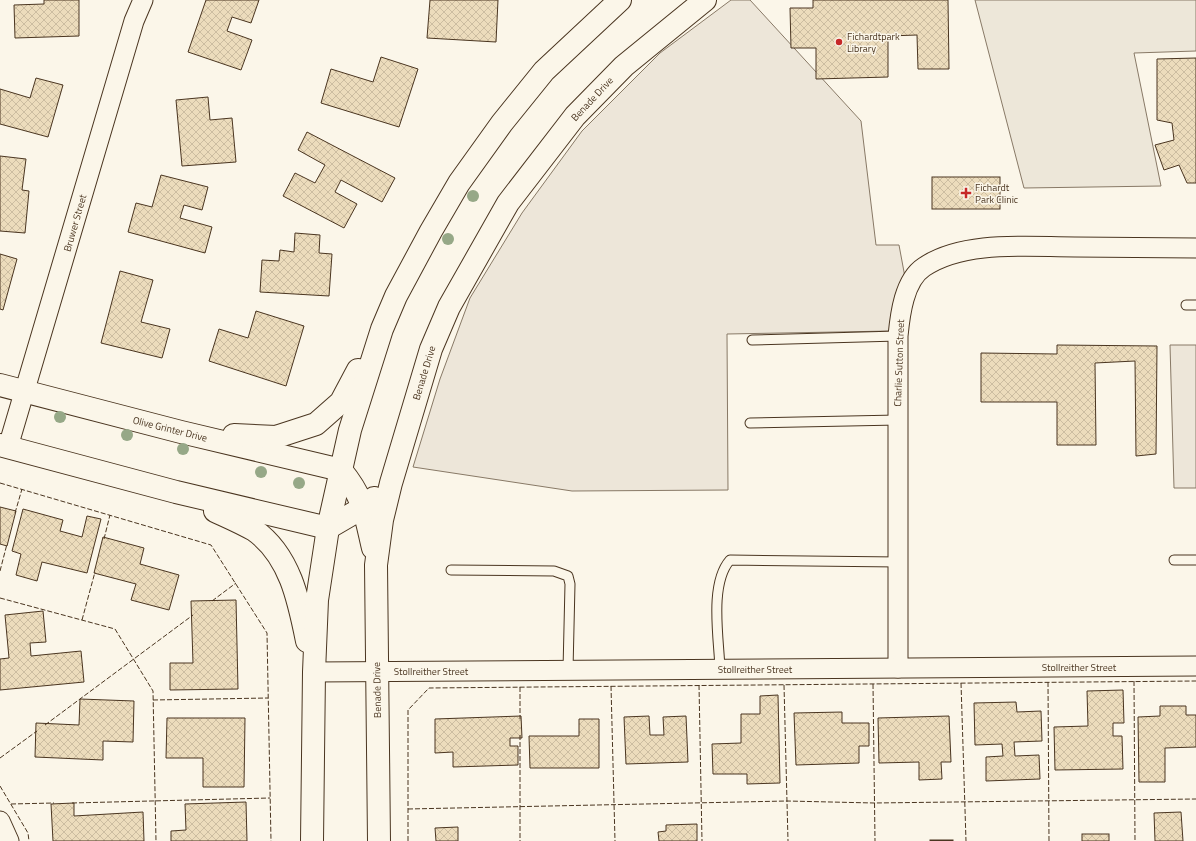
<svg xmlns="http://www.w3.org/2000/svg" width="1196" height="841" font-family="'Titillium Web',sans-serif">
  <style>
    .green { fill: #ede6d9; stroke: #887966 }
    .parking { fill: #ede7d9; stroke: #887966 }
    .building { fill: url(#building-cross-hatch); stroke: #4a3520 }
    .lines { fill: none; stroke-linecap: round; stroke-linejoin: round }
    .lane-casing { stroke: #4a3520; stroke-width: 11 }
    .street-casing { stroke: #4a3520; stroke-width: 21 }
    .secondary-casing { stroke: #4a3520; stroke-width: 24 }
    .lane { stroke: #fbf6e9; stroke-width: 9 }
    .street { stroke: #fbf6e9; stroke-width: 19 }
    .secondary { stroke: #fbf6e9; stroke-width: 22 }
    .fence { stroke: #4a3520; stroke-width: 1; stroke-dasharray: 5 2; stroke-linecap: butt }
    .tree { fill: #96a887 }
    .poi-dot { fill: #c62828; stroke: #fbf6e9; stroke-width: 1.5 }
    .labels { text-anchor: middle; dominant-baseline: central; stroke-width: 3; stroke-linejoin: round; paint-order: stroke }
    .poi-label { font-size: 10px; fill: #4a3520; stroke: #fbf6e9; text-anchor: start }
    .street-label { font-size: 10px; fill: #4a3520; stroke: #fbf6e9 }
  </style>
  <defs>
    <pattern id="building-cross-hatch" width="8" height="8" patternUnits="userSpaceOnUse"><rect width="8" height="8" fill="#ecdcbc"/><path d="M0 0l8 8M0 8l8-8" fill="none" stroke="#ccbda1"/></pattern>
  </defs>
  <rect width="100%" height="100%" fill="#fbf6e9"/>
  <!-- green -->
  <g class="green">
    <polygon points="731,0 750,0 861,121 876,245 899,245 907,288 891,331 727,334 728,490 572,491 413,467 440,379 470,298 522,213 582,131 660,53"/>
    <polygon points="1170,345 1196,345 1196,488 1174,488"/>
  </g>
  <!-- parking -->
  <polygon class="parking" points="975,0 1196,0 1196,51 1134,53 1161,186 1024,188"/>
  <!-- building -->
  <g class="building">
    <polygon points="44,0 79,0 79,36 15,38 14,5 44,4"/>
    <polygon points="206,0 259,0 251,23 232,17 227,31 252,40 241,70 188,52"/>
    <polygon points="430,0 498,0 496,42 427,38"/>
    <polygon points="813,0 948,0 949,69 918,69 917,35 888,36 888,77 816,79 816,48 791,48 790,8 813,8"/>
    <polygon points="381,57 418,69 399,127 321,103 331,69 373,82"/>
    <polygon points="1196,58 1196,183 1187,183 1179,165 1164,170 1155,145 1174,140 1172,123 1157,120 1157,59"/>
    <polygon points="36,78 63,85 48,137 0,124 0,89 30,98"/>
    <polygon points="208,97 210,120 232,118 236,162 182,166 176,100"/>
    <polygon points="307,132 395,178 382,202 341,180 335,192 357,204 344,228 283,196 295,173 315,183 325,165 298,150"/>
    <polygon points="0,156 26,159 22,190 29,191 25,233 0,231"/>
    <polygon points="161,175 208,187 202,210 184,205 180,218 212,227 205,253 128,232 136,203 152,207"/>
    <rect x="932" y="177" width="68" height="32"/>
    <polygon points="295,233 320,235 319,253 332,254 329,296 260,292 262,260 279,261 280,250 294,252"/>
    <polygon points="0,254 17,259 3,310 0,309"/>
    <polygon points="120,271 153,280 141,322 170,329 162,358 101,343"/>
    <polygon points="256,311 304,326 286,386 209,361 219,329 248,338"/>
    <polygon points="1057,345 1157,346 1156,454 1136,456 1135,361 1095,363 1096,445 1057,445 1057,402 981,402 981,353 1057,354"/>
    <polygon points="0,507 16,511 7,546 0,544"/>
    <polygon points="23,509 63,520 60,531 82,537 87,516 101,519 87,573 42,562 37,581 16,575 21,554 12,551"/>
    <polygon points="103,537 144,548 140,564 179,575 169,610 131,600 136,584 94,573"/>
    <polygon points="236,600 238,689 170,690 170,663 193,663 191,601"/>
    <polygon points="43,611 46,642 30,643 31,656 81,651 84,682 0,690 0,659 9,658 5,615"/>
    <polygon points="1123,690 1124,723 1113,723 1113,736 1122,736 1123,769 1055,770 1054,727 1088,726 1087,691"/>
    <polygon points="778,695 780,783 747,784 747,774 713,774 712,744 741,743 741,714 760,714 760,696"/>
    <polygon points="80,699 134,701 133,742 103,741 103,760 35,757 36,723 79,725"/>
    <polygon points="1016,702 1017,712 1041,711 1042,741 1014,742 1015,756 1039,755 1040,779 986,781 986,757 1003,756 1002,744 975,745 974,703"/>
    <polygon points="1160,706 1186,706 1186,715 1196,715 1196,747 1165,748 1165,782 1139,782 1138,717 1160,716"/>
    <polygon points="842,712 842,723 869,723 869,746 859,746 859,763 796,765 794,713"/>
    <polygon points="521,716 522,738 510,738 510,746 518,746 518,765 453,767 453,752 435,753 435,719"/>
    <polygon points="649,716 650,735 664,735 663,717 686,716 688,762 626,764 624,717"/>
    <polygon points="949,716 951,762 941,762 942,779 919,780 919,762 879,763 878,718"/>
    <polygon points="167,718 245,718 244,787 203,787 203,758 166,758"/>
    <polygon points="579,719 599,719 599,768 530,768 529,736 579,736"/>
    <polygon points="246,802 247,841 171,841 171,831 186,830 185,804"/>
    <polygon points="74,803 74,816 143,812 144,841 53,841 51,804"/>
    <polygon points="1181,812 1183,841 1155,841 1154,813"/>
    <polygon points="697,824 697,841 659,841 658,832 666,831 666,825"/>
    <polygon points="458,827 458,841 436,841 435,828"/>
    <rect x="1082" y="834" width="27" height="7"/>
    <rect x="930" y="840" width="23" height="1"/>
  </g>
  <g class="lines">
    <defs>
      <g id="lane">
        <polyline points="1186,305 1196,305"/>
        <polyline points="752,340 898,336"/>
        <polyline points="750,423 898,420"/>
        <polyline points="1174,560 1196,560"/>
        <polyline points="451,570 554,571 568,576 570,584 568,670"/>
        <path d="M720 669C719 639 709 584 730 560L899 562"/>
      </g>
      <g id="street">
        <polyline points="8,447 134,21 143,0"/>
        <path d="M898 668V336C900 315 904 280 924 267 964 240 1028 247 1075 247 1115 247 1156 248 1196 248"/>
        <polyline points="314,672 1196,666"/>
        <polyline points="0,821 9,841"/>
      </g>
      <g id="secondary">
        <path d="M0 385 181 432 341 470C364 498 365 514 373 548"/>
        <polyline points="234,435 276,437 316,424 341,402 358,370"/>
        <polyline points="0,445 176,492 328,528 364,507 374,498"/>
        <path d="M215 511C228 517 242 523 254 530 290 555 299 601 307 641"/>
        <polyline points="312,841 314,672 317,600 328,528 350,430 382,329 396,296 431,231 459,183 502,123 544,71 620,0"/>
        <polyline points="379,841 376,565 382,520 391,483 431,349 449,307 508,203 575,116 624,66 705,0"/>
      </g>
    </defs>
    <!-- lane casing -->
    <use href="#lane" class="lane-casing"/>
    <!-- street casing -->
    <use href="#street" class="street-casing"/>
    <!-- secondary casing -->
    <use href="#secondary" class="secondary-casing"/>
    <!-- lane -->
    <use href="#lane" class="lane"/>
    <!-- street -->
    <use href="#street" class="street"/>
    <!-- secondary -->
    <use href="#secondary" class="secondary"/>
    <!-- fence -->
    <g class="fence">
      <polyline points="0,483 211,545 267,633 271,841"/>
      <polyline points="15,513 22,489"/>
      <polyline points="104,539 110,515"/>
      <polyline points="0,571 7,544"/>
      <polyline points="0,598 115,629 153,691 156,841"/>
      <polyline points="212,601 236,583"/>
      <polyline points="82,620 95,572"/>
      <polyline points="1134,681 1135,841"/>
      <polyline points="1048,682 1049,841"/>
      <polyline points="961,683 966,841"/>
      <polyline points="873,684 875,841"/>
      <polyline points="699,685 702,841"/>
      <polyline points="784,685 788,841"/>
      <polyline points="611,686 615,841"/>
      <polyline points="520,687 520,719"/>
      <polyline points="153,700 268,698"/>
      <polyline points="45,725 193,615"/>
      <polyline points="520,735 520,841"/>
      <polyline points="0,758 37,731"/>
      <polyline points="0,786 28,833 29,841"/>
      <polyline points="72,803 270,798"/>
      <polyline points="11,804 54,803"/>
      <polyline points="408,809 787,801 874,803 1196,799"/>
      <polyline points="408,841 408,710 429,688 1196,681"/>
    </g>
  </g>
  <!-- trees -->
  <g class="tree">
    <circle cx="473" cy="196" r="6"/>
    <circle cx="448" cy="239" r="6"/>
    <circle cx="60" cy="417" r="6"/>
    <circle cx="127" cy="435" r="6"/>
    <circle cx="183" cy="449" r="6"/>
    <circle cx="261" cy="472" r="6"/>
    <circle cx="299" cy="483" r="6"/>
  </g>
  <!-- markers -->
  <g class="poi-dot">
    <circle cx="839" cy="42" r="4"/>
    <path d="M964 187h4v4h4v4h-4v4h-4v-4h-4v-4h4z"/>
  </g>
  <g class="labels">
    <!-- poi labels -->
    <g class="poi-label">
      <text x="847" y="36">Fichardtpark<tspan x="847" dy="12">Library</tspan></text>
      <text x="975" y="187">Fichardt<tspan x="975" dy="12">Park Clinic</tspan></text>
    </g>
    <!-- street labels -->
    <g class="street-label">
      <text transform="translate(592 99) rotate(-47)">Benade Drive</text>
      <text transform="translate(75 223) rotate(-74)">Bruwer Street</text>
      <text transform="translate(899 363) rotate(-88)">Charlie Sutton Street</text>
      <text transform="translate(424 373) rotate(-73)">Benade Drive</text>
      <text transform="translate(170 429) rotate(14)">Olive Grinter Drive</text>
      <text x="1079" y="667">Stollreither Street</text>
      <text x="755" y="669">Stollreither Street</text>
      <text x="431" y="671">Stollreither Street</text>
      <text transform="translate(377 690) rotate(-91)">Benade Drive</text>
    </g>
  </g>
</svg>
